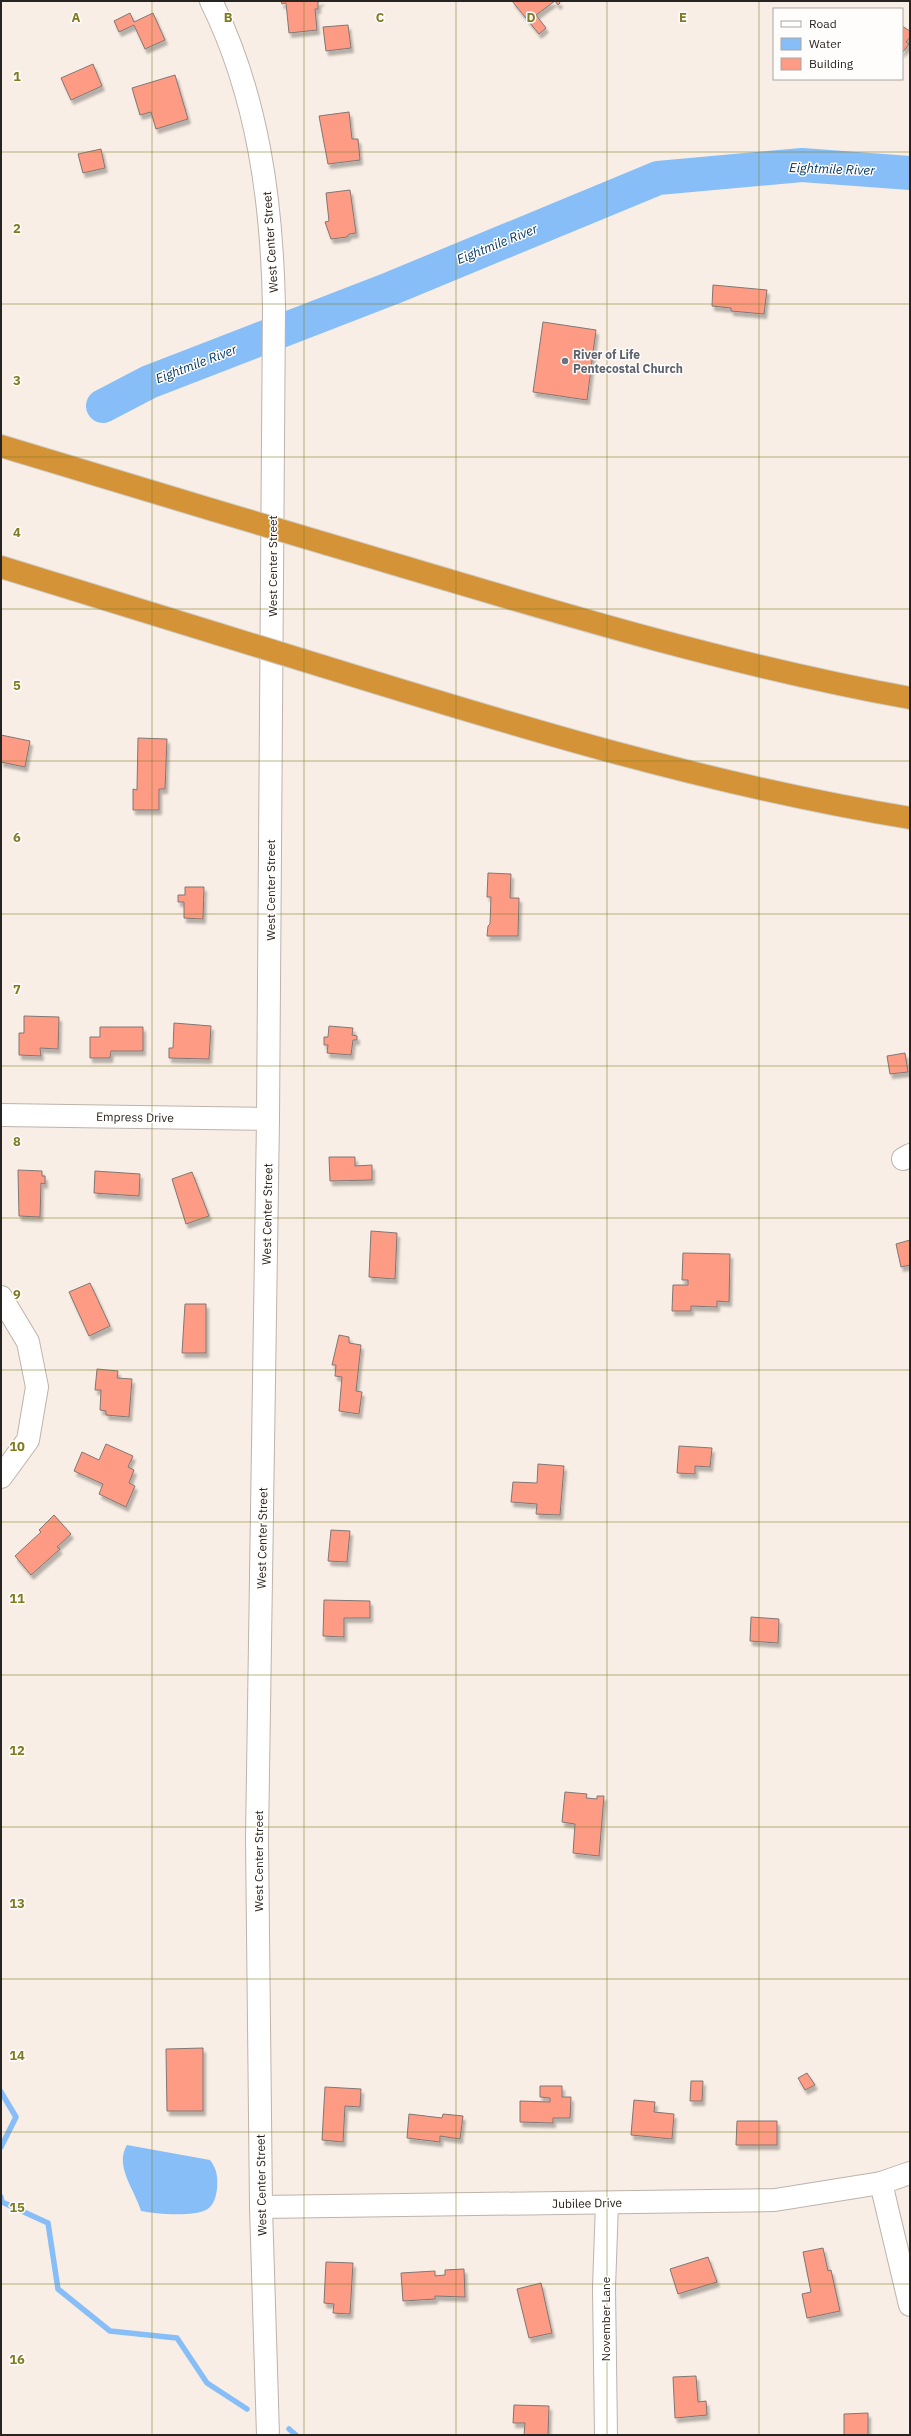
<svg xmlns="http://www.w3.org/2000/svg" width="911" height="2436" font-family="'IBM Plex Sans',sans-serif">
  <style>
    .water { fill: #88bef7 }
    .lines { fill: none; stroke-linecap: round; stroke-linejoin: round }
    .stream { stroke: #88bef7; stroke-width: 5.5 }
    .river { stroke: #88bef7; stroke-width: 34 }
    .building { fill: #fe9b84; stroke: #827673; filter: url(#shadow) }
    .minor-casing { stroke: #bdb3ab; stroke-width: 24 }
    .highway-casing { stroke: #cfcfce; stroke-width: 24 }
    .minor { stroke: #fff; stroke-width: 22 }
    .highway { stroke: #d49336; stroke-width: 22 }
    .highway-bridge-casing { stroke: #cfcfce; stroke-width: 24; stroke-linecap: butt }
    .highway-bridge { stroke: #d49336; stroke-width: 22 }
    .grid { fill: none; stroke: #7f7b22; stroke-width: 1; stroke-opacity: 0.55 }
    .worship-dot { fill: #6b7280; stroke: #fffdfb; stroke-width: 1.5 }
    .labels { text-anchor: middle; dominant-baseline: central; stroke-width: 3; stroke-linejoin: round; paint-order: stroke }
    .street-label { font-size: 12px; fill: #272320; stroke: #fffdfb }
    .worship-label { font-size: 12px; font-weight: bold; fill: #5b616d; stroke: #fffdfb; text-anchor: start }
    .water-label { font-size: 13px; font-style: italic; fill: #033864; stroke: #fffdfb }
    .grid-label { font-size: 13px; text-anchor: middle; font-weight: bold; fill: #7f7b22; stroke: #fffdfb; stroke-width: 3; stroke-linejoin: round; paint-order: stroke }
  </style>
  <defs>
    <filter id="shadow"><feDropShadow dx="2.5" dy="4.5" stdDeviation="1" flood-color="#0004"/></filter>
  </defs>
  <rect width="100%" height="100%" fill="#f8eee5"/>
  <!-- water -->
  <path class="water" d="M127 2145 210 2160C217 2169 218 2177 217 2189 216 2196 214 2206 206 2210 192 2217 156 2214 141 2211 135 2190 114 2166 127 2145Z"/>
  <g class="lines">
    <!-- stream -->
    <g class="stream">
      <polyline points="1,2092 16,2117 1,2147"/>
      <polyline points="1,2197 2,2202 48,2223 58,2289 110,2331 177,2338 207,2383 247,2409"/>
      <polyline points="289,2429 296,2435"/>
    </g>
    <!-- river -->
    <polyline class="river" points="103,406 149,382 392,288 658,178 802,165 910,173"/>
  </g>
  <!-- building -->
  <g class="building">
    <polygon points="281,1 322,1 318,2 318,9 315,9 317,30 289,33 286,3 282,4"/>
    <polygon points="512,1 559,1 560,3 558,5 555,1 536,15 546,28 539,34"/>
    <polygon points="130,13 134,22 153,13 165,40 145,49 134,25 119,32 114,21"/>
    <polygon points="348,25 351,48 326,51 323,27"/>
    <polygon points="902,26 910,31 910,37 906,42 909,44 902,53"/>
    <polygon points="93,64 102,86 71,100 61,78"/>
    <polygon points="175,75 188,119 156,129 151,112 140,115 132,88"/>
    <polygon points="349,112 352,139 358,139 360,160 328,164 319,116"/>
    <polygon points="101,149 105,168 83,173 78,154"/>
    <polygon points="350,190 356,233 349,234 347,237 331,239 325,222 329,221 326,193"/>
    <polygon points="713,285 767,290 764,314 731,311 731,308 712,306"/>
    <polygon points="543,322 596,330 587,400 533,392"/>
    <polygon points="1,735 30,741 25,767 1,762"/>
    <polygon points="138,738 167,739 165,789 159,789 159,810 133,810 133,789 137,790"/>
    <polygon points="488,873 511,874 510,898 519,898 518,936 487,936 488,926 490,924 491,897 487,897"/>
    <polygon points="185,887 204,887 203,919 184,918 184,902 178,902 178,895 185,895"/>
    <polygon points="24,1016 59,1017 58,1049 40,1048 41,1056 19,1055 19,1033 24,1033"/>
    <polygon points="174,1023 211,1026 209,1059 169,1058 169,1048 173,1048"/>
    <polygon points="329,1026 353,1028 352,1035 357,1036 357,1040 353,1040 351,1055 327,1053 328,1045 324,1045 324,1037 328,1037"/>
    <polygon points="100,1027 143,1027 143,1051 111,1051 110,1058 90,1058 90,1037 100,1037"/>
    <polygon points="905,1053 908,1072 890,1074 887,1056"/>
    <polygon points="329,1157 355,1157 355,1166 372,1165 372,1180 330,1181"/>
    <polygon points="18,1170 42,1171 42,1176 45,1176 45,1184 41,1183 40,1217 19,1216"/>
    <polygon points="95,1171 140,1174 139,1196 94,1193"/>
    <polygon points="192,1172 209,1216 186,1224 172,1179"/>
    <polygon points="371,1231 397,1233 395,1279 369,1277"/>
    <polygon points="910,1240 910,1265 901,1267 896,1244"/>
    <polygon points="683,1253 730,1254 729,1302 717,1301 717,1307 691,1306 691,1311 672,1311 673,1285 688,1285 688,1280 682,1280"/>
    <polygon points="90,1283 110,1326 89,1336 69,1292"/>
    <polygon points="185,1304 206,1304 206,1353 182,1353"/>
    <polygon points="339,1335 349,1337 349,1343 361,1345 356,1391 362,1392 359,1414 339,1411 342,1377 335,1376 336,1365 332,1365"/>
    <polygon points="97,1369 118,1371 117,1378 132,1379 129,1417 106,1415 106,1411 100,1410 101,1390 95,1390"/>
    <polygon points="106,1444 133,1456 128,1467 134,1470 129,1483 135,1486 126,1507 99,1494 103,1484 74,1471 82,1452 99,1460"/>
    <polygon points="679,1446 712,1448 710,1467 695,1466 695,1474 677,1473"/>
    <polygon points="538,1464 564,1466 560,1515 536,1514 537,1504 511,1502 513,1482 537,1483"/>
    <polygon points="54,1515 71,1534 57,1547 60,1549 31,1575 15,1556 41,1532 39,1530"/>
    <polygon points="331,1530 350,1531 347,1562 328,1561"/>
    <polygon points="324,1600 370,1601 370,1618 344,1618 344,1637 323,1636"/>
    <polygon points="751,1617 779,1619 778,1643 750,1641"/>
    <polygon points="565,1792 587,1794 586,1798 597,1799 597,1796 604,1796 599,1856 573,1853 575,1824 562,1822"/>
    <polygon points="203,2048 203,2111 167,2111 166,2049"/>
    <polygon points="807,2073 815,2085 805,2090 798,2078"/>
    <polygon points="691,2081 703,2081 702,2101 690,2101"/>
    <polygon points="540,2086 562,2086 562,2097 571,2097 570,2118 553,2118 553,2123 520,2122 520,2101 550,2102 550,2098 540,2097"/>
    <polygon points="325,2087 361,2089 360,2107 345,2106 343,2142 322,2140"/>
    <polygon points="634,2100 655,2102 654,2112 674,2114 672,2139 631,2135"/>
    <polygon points="409,2114 442,2118 443,2114 463,2116 460,2139 440,2136 440,2142 407,2138"/>
    <polygon points="737,2121 777,2121 777,2145 736,2145"/>
    <polygon points="823,2248 828,2271 831,2270 840,2311 807,2318 802,2294 811,2292 803,2252"/>
    <polygon points="708,2257 717,2282 678,2294 670,2269"/>
    <polygon points="326,2262 353,2263 350,2314 333,2313 334,2304 324,2303"/>
    <polygon points="464,2269 465,2297 435,2296 435,2299 403,2301 401,2273 435,2271 435,2276 445,2275 445,2270"/>
    <polygon points="541,2283 552,2333 529,2338 517,2289"/>
    <polygon points="696,2376 698,2402 706,2401 707,2415 675,2418 673,2377"/>
    <polygon points="514,2405 549,2406 548,2435 524,2435 525,2423 513,2423"/>
    <polygon points="868,2413 868,2435 844,2435 844,2414"/>
  </g>
  <g class="lines">
    <defs>
      <g id="minor">
        <path d="M211 1C258 96 272 202 274 307L268 1119 257 1839 261 2207 268 2435"/>
        <polyline points="1,1115 268,1119"/>
        <polyline points="903,1159 910,1155"/>
        <polyline points="1,1297 28,1342 37,1387 28,1440 1,1477"/>
        <polyline points="881,2183 910,2305"/>
        <polyline points="261,2207 775,2200 881,2183 910,2173"/>
        <polyline points="606,2435 604,2288 607,2203"/>
      </g>
      <g id="highway">
        <polyline points="1,446 213,510"/>
        <path d="M327 544C520 601 712 662 910 698"/>
        <polyline points="1,567 218,634"/>
        <path d="M322 666C516 726 709 785 910 818"/>
      </g>
    </defs>
    <!-- minor casing -->
    <use href="#minor" class="minor-casing"/>
    <!-- highway casing -->
    <use href="#highway" class="highway-casing"/>
    <!-- minor -->
    <use href="#minor" class="minor"/>
    <!-- highway -->
    <use href="#highway" class="highway"/>
    <defs>
      <g id="highway-bridge">
        <polyline points="213,510 327,544"/>
        <polyline points="218,634 322,666"/>
      </g>
    </defs>
    <!-- highway-bridge casing -->
    <use href="#highway-bridge" class="highway-bridge-casing"/>
    <!-- highway-bridge -->
    <use href="#highway-bridge" class="highway-bridge"/>
  </g>
  <!-- grid -->
  <path class="grid" d="M152 1V2435M304 1V2435M456 1V2435M607 1V2435M759 1V2435M1 152H910M1 304H910M1 457H910M1 609H910M1 761H910M1 914H910M1 1066H910M1 1218H910M1 1370H910M1 1522H910M1 1675H910M1 1827H910M1 1979H910M1 2132H910M1 2284H910"/>
  <!-- markers -->
  <circle class="worship-dot" cx="565" cy="361" r="4"/>
  <g class="labels">
    <!-- street labels -->
    <g class="street-label">
      <text transform="translate(270 242) rotate(-94)">West Center Street</text>
      <text transform="translate(272 566) rotate(-90)">West Center Street</text>
      <text transform="translate(270 890) rotate(-90)">West Center Street</text>
      <text transform="translate(135 1117) rotate(1)">Empress Drive</text>
      <text transform="translate(267 1214) rotate(-89)">West Center Street</text>
      <text transform="translate(262 1538) rotate(-89)">West Center Street</text>
      <text transform="translate(258 1861) rotate(-90)">West Center Street</text>
      <text transform="translate(261 2185) rotate(-91)">West Center Street</text>
      <text transform="translate(587 2203) rotate(-1)">Jubilee Drive</text>
      <text transform="translate(605 2319) rotate(-90)">November Lane</text>
    </g>
    <!-- worship labels -->
    <g class="worship-label">
      <text x="573" y="354">River of Life<tspan x="573" dy="14">Pentecostal Church</tspan></text>
    </g>
    <!-- water labels -->
    <g class="water-label">
      <text transform="translate(832 169) rotate(2)">Eightmile River</text>
      <text transform="translate(497 244) rotate(-22)">Eightmile River</text>
      <text transform="translate(196 364) rotate(-21)">Eightmile River</text>
    </g>
  </g>
  <g class="grid-label">
    <text x="76" y="22">A</text>
    <text x="228" y="22">B</text>
    <text x="380" y="22">C</text>
    <text x="531" y="22">D</text>
    <text x="683" y="22">E</text>
    <text x="17" y="81">1</text>
    <text x="17" y="233">2</text>
    <text x="17" y="385">3</text>
    <text x="17" y="537">4</text>
    <text x="17" y="690">5</text>
    <text x="17" y="842">6</text>
    <text x="17" y="994">7</text>
    <text x="17" y="1146">8</text>
    <text x="17" y="1299">9</text>
    <text x="17" y="1451">10</text>
    <text x="17" y="1603">11</text>
    <text x="17" y="1755">12</text>
    <text x="17" y="1908">13</text>
    <text x="17" y="2060">14</text>
    <text x="17" y="2212">15</text>
    <text x="17" y="2364">16</text>
  </g>
  <!-- border -->
  <rect width="911" height="2436" fill="none" stroke="#272320" stroke-width="4"/>
  <!-- legend -->
  <rect x="773" y="8" width="130" height="72" fill="#fffdfb" stroke="#a9a6a3"/>
  <rect x="781" y="21" width="20" height="6" fill="#ffffff" stroke="#a9a6a3"/>
  <text x="809" y="28" font-size="12" fill="#272320">Road</text>
  <rect x="781" y="38" width="20" height="12" fill="#88bef7" stroke="#a9a6a3"/>
  <text x="809" y="48" font-size="12" fill="#272320">Water</text>
  <rect x="781" y="58" width="20" height="12" fill="#fe9b84" stroke="#a9a6a3"/>
  <text x="809" y="68" font-size="12" fill="#272320">Building</text>
</svg>
